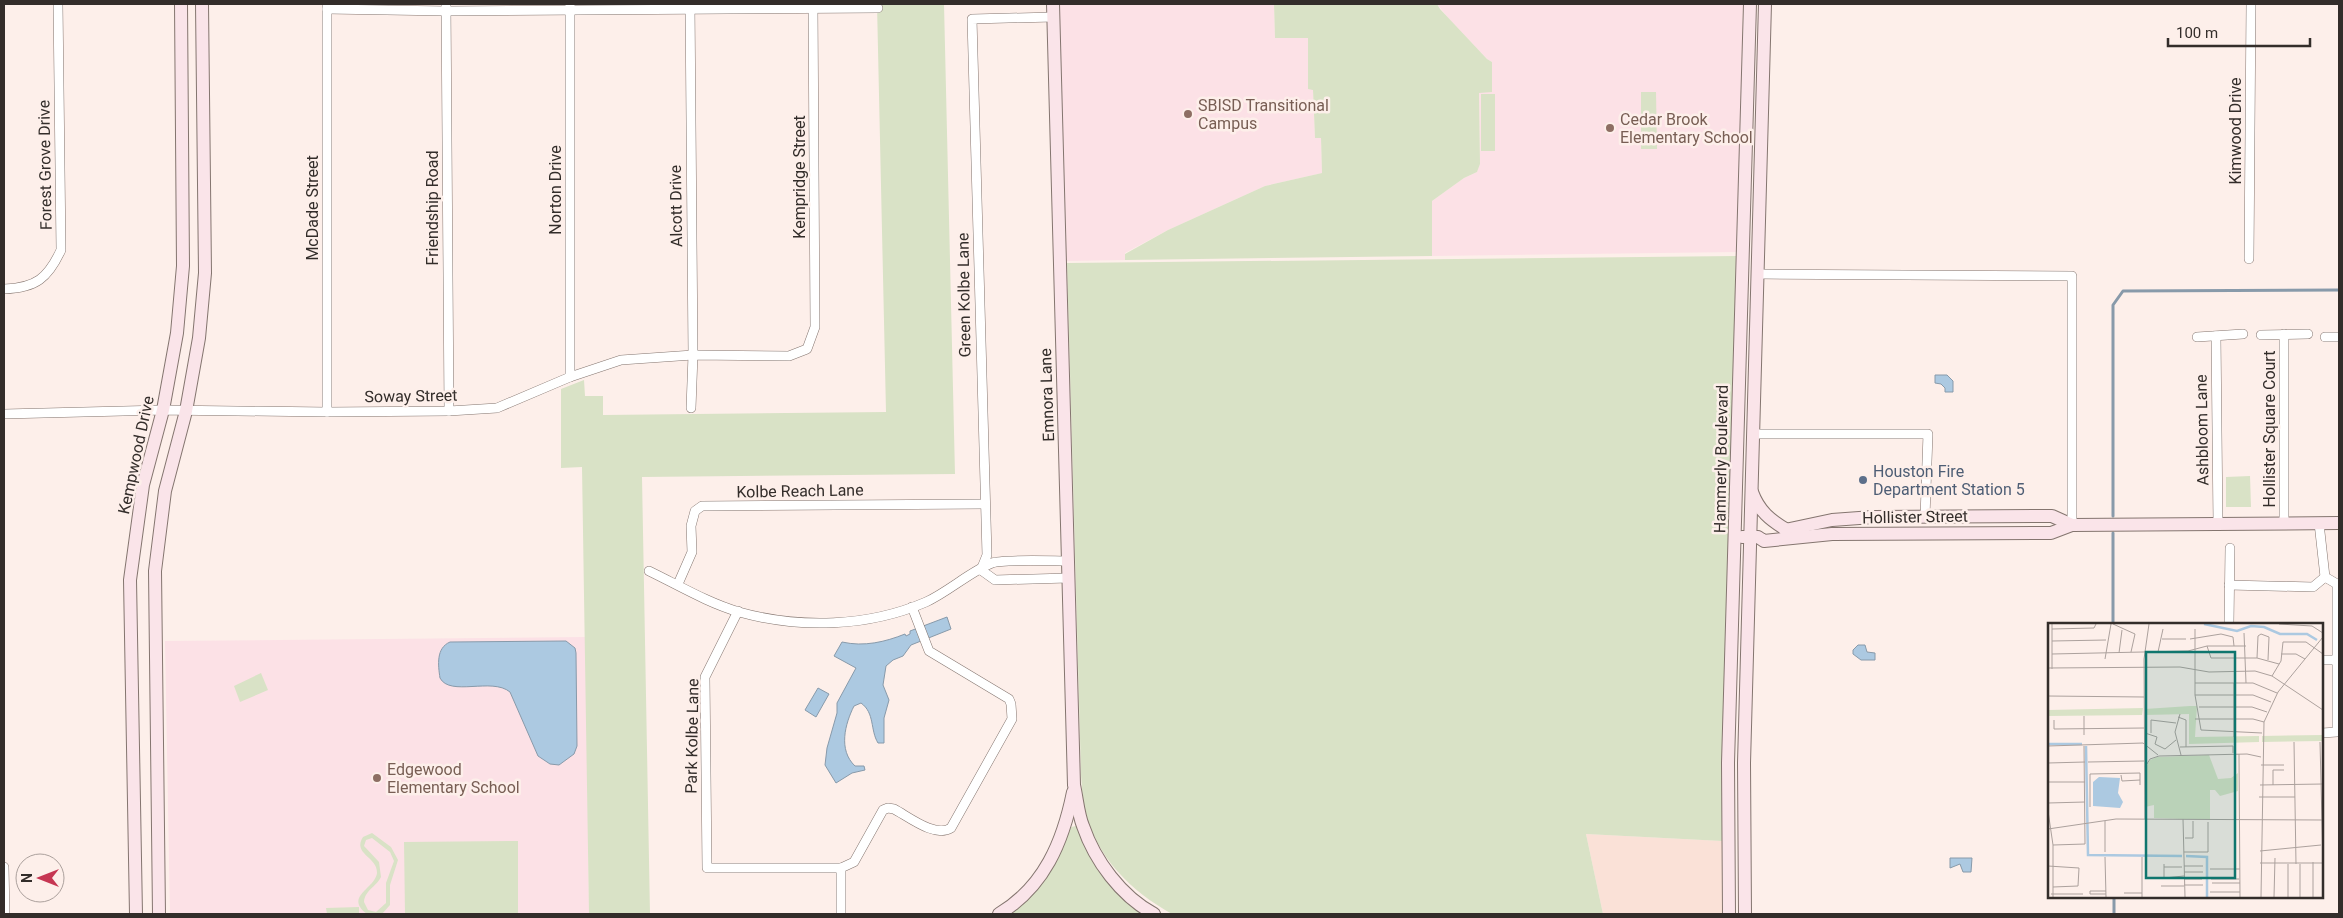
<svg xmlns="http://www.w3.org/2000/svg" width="2343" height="918" font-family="Roboto,sans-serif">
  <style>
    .built { fill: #fae1d7 }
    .education { fill: #fce1e6 }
    .green { fill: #d9e2c6; fill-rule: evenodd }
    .water { fill: #acc9e1; stroke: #889aaa }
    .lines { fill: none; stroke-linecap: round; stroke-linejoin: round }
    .stream { stroke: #889aaa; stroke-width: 3 }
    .street-casing { stroke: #84756f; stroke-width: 10 }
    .secondary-casing { stroke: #84756f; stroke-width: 14 }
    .street { stroke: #fff; stroke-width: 9 }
    .secondary { stroke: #fae4e9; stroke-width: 12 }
    .education-dot { fill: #8d6e63; stroke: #fdefea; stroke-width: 2 }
    .service-dot { fill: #5c6f8a; stroke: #fdefea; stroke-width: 2 }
    .labels { text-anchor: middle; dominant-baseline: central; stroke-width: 5; stroke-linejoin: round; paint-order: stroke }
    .education-label { font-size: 16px; fill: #785e54; stroke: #fdefea; text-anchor: start }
    .street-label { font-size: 16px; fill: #332d2a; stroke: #fdefea }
    .service-label { font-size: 16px; fill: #4e5e75; stroke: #fdefea; text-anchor: start }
    .inset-river { fill: none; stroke: #acc9e1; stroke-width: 2.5 }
    .inset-road { fill: none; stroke: #aca19d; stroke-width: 1 }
    .view { fill: #0f766e; fill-opacity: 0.15; stroke: #0f766e; stroke-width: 2.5 }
    .inset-edge { fill: none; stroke: #332d2a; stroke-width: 2.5 }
  </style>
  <rect width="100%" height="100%" fill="#fdefea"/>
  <!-- built -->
  <polygon class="built" points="1586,834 1722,841 1722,914 1603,914"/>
  <!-- education -->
  <g class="education">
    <polygon points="1060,4 1274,4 1275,38 1308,38 1308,89 1313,89 1315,138 1321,138 1322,173 1265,186 1168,230 1125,253 1125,260 1066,261 1059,46"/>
    <polygon points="1437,4 1743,4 1737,252 1432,256 1432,201 1464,178 1477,172 1480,164 1479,92 1492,92 1492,62 1487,59 1449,19"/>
    <polygon points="586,637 589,914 170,914 165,641"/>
  </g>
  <!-- green -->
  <g class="green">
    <polygon points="877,4 944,4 955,474 642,477 650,914 589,914 582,467 561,468 561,389 584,380 585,396 603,396 603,415 886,412"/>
    <polygon points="1274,4 1437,4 1440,9 1487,59 1492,62 1492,92 1479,93 1480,164 1477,172 1464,178 1432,201 1432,256 1125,260 1125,254 1168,230 1265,186 1322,173 1321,138 1315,138 1313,90 1308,89 1308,38 1275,38"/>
    <polygon points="1641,92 1656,92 1657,149 1641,149"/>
    <rect x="1481" y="94" width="14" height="57"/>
    <path d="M1736 256 1722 841 1586 834 1603 914H1172C1131 891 1096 857 1085 810 1082 799 1082 786 1081 775L1067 263Z"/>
    <polygon points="2250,476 2251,507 2226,507 2226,477"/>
    <polygon points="261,673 268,690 240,702 234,686"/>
    <polygon points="1076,826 1148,914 1003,914 1059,855 1071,827"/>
    <path d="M372 833 391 847 398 860 390 885V905L382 914H367C344 896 375 889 377 873 378 857 352 854 363 837ZM372 838 390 852 394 861 386 883V903L376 912 368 910 364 902C365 890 376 887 381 877L379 862 364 846 366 840Z"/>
    <polygon points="518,841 518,914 405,914 404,842"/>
    <polygon points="359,907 359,914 327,914 326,908"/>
  </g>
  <!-- water -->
  <g class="water">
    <polygon points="1935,375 1947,375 1953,381 1953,392 1945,392 1945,388 1941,384 1935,383"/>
    <path d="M947 617 951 629 911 645 903 656 893 660 886 666 883 685 889 700 884 718V743H878C870 730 875 713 861 703L854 706C845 724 838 750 855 766H864L865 770 852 773 836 783 825 765 827 748 837 713V703L856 668 834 656 842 642C864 647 885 642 905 634L906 636 910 634V631Z"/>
    <path d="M566 641 575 648 576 653 577 746 574 754 559 765 550 764 538 756 510 692C492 677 450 697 440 678 438 665 436 648 450 642Z"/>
    <polygon points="1858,645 1865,645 1867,652 1875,653 1875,660 1861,660 1853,654 1853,650"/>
    <polygon points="818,688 829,694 816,717 805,710"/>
    <polygon points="1950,858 1972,858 1971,872 1963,872 1960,864 1950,868"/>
  </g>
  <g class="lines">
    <!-- stream -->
    <g class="stream">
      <polyline points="2113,516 2113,305 2123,291 2339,290"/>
      <polyline points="2113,533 2113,624"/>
      <polyline points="2114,897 2114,914"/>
    </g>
    <defs>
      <g id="street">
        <polyline points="327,4 327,412"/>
        <polyline points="446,4 449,411"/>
        <polyline points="570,4 570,377"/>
        <polyline points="690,4 693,355 691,408"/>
        <polyline points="327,9 446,11 878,8"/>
        <polyline points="2249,259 2251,4"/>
        <polyline points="1758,274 2072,276 2072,525"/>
        <path d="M4 289C36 288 48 278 61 250L58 4"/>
        <polyline points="2284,334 2284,523"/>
        <polyline points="2261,335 2308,334"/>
        <polyline points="2216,336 2218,524"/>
        <polyline points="2197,337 2243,334"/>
        <polyline points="2325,337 2339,337"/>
        <polyline points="4,414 163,410 327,412 449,411 497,408 570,377 621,360 693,355 789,356 807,349 815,327 813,4"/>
        <polyline points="1753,434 1928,434 1925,517"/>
        <polyline points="2319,523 2325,577 2337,584 2337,732 2322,733"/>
        <polyline points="981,570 987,555 972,19 1053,17"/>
        <polyline points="981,570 995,580 1068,578"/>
        <path d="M649 571C678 585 708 603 739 612 800 629 868 627 926 602 948 592 971 571 992 563 1002 559 1053 561 1068 561"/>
        <polyline points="678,584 692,552 691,526 695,511 702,506 985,504"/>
        <polyline points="2229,585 2313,587 2325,577"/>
        <polyline points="738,611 705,677 707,868 841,868"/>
        <polyline points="2229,624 2230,548"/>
        <polyline points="2322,660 2337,660"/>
        <polyline points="4,867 5,914"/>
        <path d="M841 914V868L854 862 883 810 888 808 894 809C909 817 935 838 951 828L1012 719 1011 704 1009 699 929 651 912 607"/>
      </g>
      <g id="secondary">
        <path d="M1053 4 1074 785C1077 798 1078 814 1083 826 1095 861 1121 896 1154 914"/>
        <path d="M1752 492C1759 511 1770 520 1787 530"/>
        <polyline points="1785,530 1832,520 1873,517 2052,516 2072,525"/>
        <polyline points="1742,537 1758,537 1764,541 1832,534 2051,533 2072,525 2339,523"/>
        <polyline points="136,914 130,580 143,485 163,410 177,333 183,266 181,4"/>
        <polyline points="159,914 155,571 165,491 186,411 199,338 205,273 202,4"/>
        <path d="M999 914C1044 887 1063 842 1073 792"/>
        <polyline points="1729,914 1728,763 1750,4"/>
        <polyline points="1745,914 1744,763 1765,4"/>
      </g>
    </defs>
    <!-- street casing -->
    <use href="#street" class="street-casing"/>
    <!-- secondary casing -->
    <use href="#secondary" class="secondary-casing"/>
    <!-- street -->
    <use href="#street" class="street"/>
    <!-- secondary -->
    <use href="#secondary" class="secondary"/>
  </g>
  <!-- markers -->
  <g class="education-dot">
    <circle cx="1188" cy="114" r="5"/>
    <circle cx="1610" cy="128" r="5"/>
    <circle cx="377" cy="778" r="5"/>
  </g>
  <circle class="service-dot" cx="1863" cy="480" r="5"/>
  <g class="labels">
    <!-- education labels -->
    <g class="education-label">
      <text x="1198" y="105">SBISD Transitional<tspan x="1198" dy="18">Campus</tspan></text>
      <text x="1620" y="119">Cedar Brook<tspan x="1620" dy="18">Elementary School</tspan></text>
      <text x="387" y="769">Edgewood<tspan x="387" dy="18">Elementary School</tspan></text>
    </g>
    <!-- street labels -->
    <g class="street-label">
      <text transform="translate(2235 131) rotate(-90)">Kimwood Drive</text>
      <text transform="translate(45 165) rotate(-91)">Forest Grove Drive</text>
      <text transform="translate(799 177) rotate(-90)">Kempridge Street</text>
      <text transform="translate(555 190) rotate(-90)">Norton Drive</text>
      <text transform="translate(676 206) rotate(-91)">Alcott Drive</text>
      <text transform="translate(312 208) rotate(-90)">McDade Street</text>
      <text transform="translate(432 208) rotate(-90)">Friendship Road</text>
      <text transform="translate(964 295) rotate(-91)">Green Kolbe Lane</text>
      <text transform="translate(1047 395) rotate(-92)">Emnora Lane</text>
      <text transform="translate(411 396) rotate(-1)">Soway Street</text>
      <text transform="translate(2269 429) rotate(-90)">Hollister Square Court</text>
      <text transform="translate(2202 430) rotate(-91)">Ashbloom Lane</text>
      <text transform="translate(136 455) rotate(-78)">Kempwood Drive</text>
      <text transform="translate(1721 459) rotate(-89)">Hammerly Boulevard</text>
      <text transform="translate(800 491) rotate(-1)">Kolbe Reach Lane</text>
      <text transform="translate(1915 517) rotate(-1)">Hollister Street</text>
      <text transform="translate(692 736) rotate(-89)">Park Kolbe Lane</text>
    </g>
    <!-- service labels -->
    <g class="service-label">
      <text x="1873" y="471">Houston Fire<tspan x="1873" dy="18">Department Station 5</tspan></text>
    </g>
  </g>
  <!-- overview -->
  <g transform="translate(2048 623)">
    <rect width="275" height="275" fill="#fdefea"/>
    <path d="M142 83H149L147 114 211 113V119L141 121V91L97 92V86ZM95 85 94 92 0 93V87ZM275 112V118L214 119V113ZM161 132 170 156 183 155 190 150V168L172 173 167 167H162V197L106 195V182L97 184V146L102 137 109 134Z" fill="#d9e2c6"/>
    <path d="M51 154 72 155 70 170 75 179 72 185 45 183V159Z" fill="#acc9e1"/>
    <path class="inset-river" d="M156 1 189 8 203 3 216 4 232 11H259L269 17M0 121H34M38 123 40 232 134 233M138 233 159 234V274"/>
    <path class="inset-road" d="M4 1V46M65 1 87 11 83 29M231 1 264 3 275 10M4 6 46 5 48 1M147 6V72L153 107 214 110M196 10 198 60M114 16H138M142 16 173 11 185 14 186 23M4 18 58 17M159 23 163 35H209L231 41M110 29 115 6M71 30 74 7M4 31 140 28 159 23H198M233 31H248L257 36M209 35 210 13 213 11 221 14 220 37M57 36 63 1M0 45 132 44 161 49 207 48 224 53 275 87M224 53 233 38 235 19H258L275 31M147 60H205L229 70M186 60V114M147 72H205L223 79M0 73 96 74M151 84H204L219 89M132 91 127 109 133 132M36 93V112M130 94 138 97V124M147 96H205L216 99M6 97V106L96 105M97 110 109 114 107 121 117 126 128 117M103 110V97L128 100M246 119 248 241M272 119 275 240M0 123 95 120 110 132M132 124 185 123V130M191 131 192 274M40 139 96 138M0 140 37 139M213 142H236M97 144 102 136 111 133 199 131 213 134M73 152 74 158 92 157M0 159H37M212 162 275 161M225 162V147H236M211 174H247M0 180 37 179M42 184V151L92 150V162M0 188 5 222V274M97 196 96 36 101 1M135 196 137 274M57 198V229M0 206 68 196 275 197M137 215H145V198M5 222 37 221 36 123M212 228 273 222M136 229H160V199M57 234 58 274M94 234V274M212 240H275M116 241V255L136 253M252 241V274M0 243 31 245 30 263 5 264M136 243H155M116 244H134M162 246H192M136 249H155M136 256H154M163 256H191M164 260H192M136 262H155M113 263H136M58 268H42V271H58M162 269H192M76 270H94M3 271H35M213 274 216 99 230 69 275 14M226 274 227 235M240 274V241M265 274V239"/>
    <path class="view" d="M98 29H187V255H98Z"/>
    <rect width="275" height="275" class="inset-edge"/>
  </g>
  <!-- border -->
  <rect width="2343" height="918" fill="none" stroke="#332d2a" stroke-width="10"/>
  <!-- north arrow -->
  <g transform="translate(40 878) rotate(270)"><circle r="24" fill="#fdefea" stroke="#aca19d"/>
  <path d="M0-4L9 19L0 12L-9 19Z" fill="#c63652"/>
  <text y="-8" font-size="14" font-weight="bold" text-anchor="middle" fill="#332d2a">N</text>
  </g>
  <!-- scale -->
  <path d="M2168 38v8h142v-8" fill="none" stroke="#332d2a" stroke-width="2.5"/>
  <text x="2176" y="38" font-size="15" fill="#332d2a" stroke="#fdefea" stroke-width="4" paint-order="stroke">100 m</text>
</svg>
